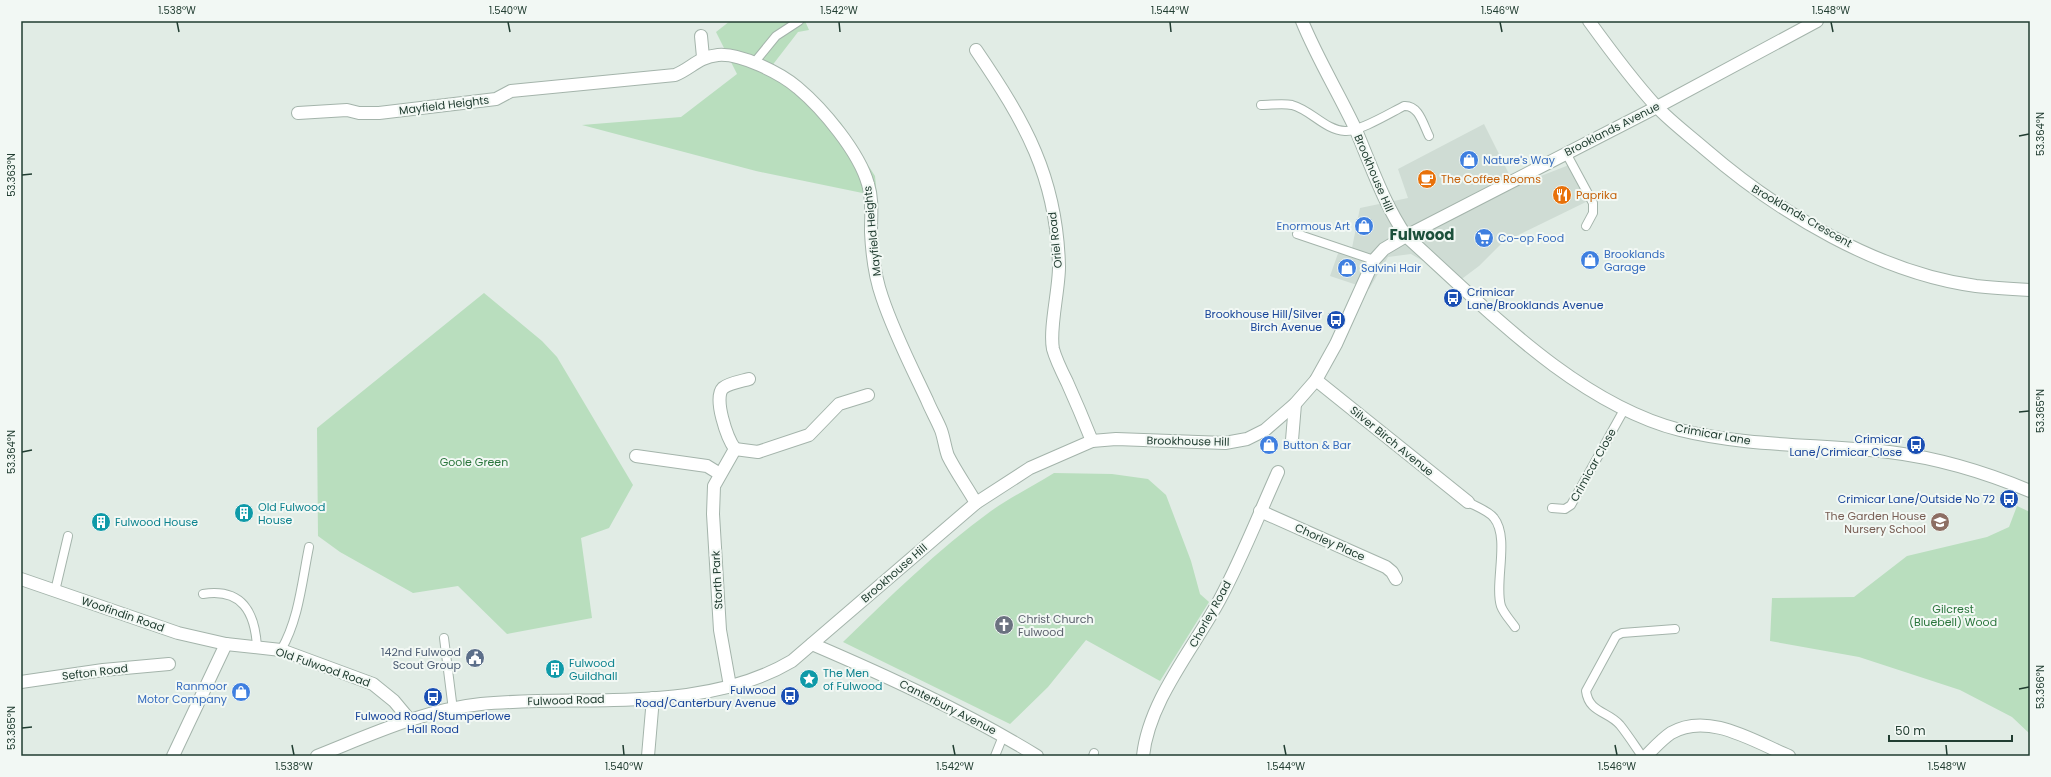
<svg xmlns="http://www.w3.org/2000/svg" width="2051" height="777" font-family="Poppins,sans-serif">
  <style>
    .built { fill: #cfdcd4 }
    .green { fill: #b9debe }
    .lines { fill: none; stroke-linecap: round; stroke-linejoin: round }
    .service-casing { stroke: #a4b4ab; stroke-width: 10 }
    .minor-casing { stroke: #a4b4ab; stroke-width: 14 }
    .tertiary-casing { stroke: #a4b4ab; stroke-width: 14 }
    .service { stroke: #fff; stroke-width: 8 }
    .minor { stroke: #fff; stroke-width: 12 }
    .tertiary { stroke: #fff; stroke-width: 12 }
    .ticks { fill: none; stroke: #213d31; stroke-width: 1.5 }
    .labels { text-anchor: middle; dominant-baseline: central; stroke-width: 4; stroke-linejoin: round; paint-order: stroke }
    .street-label { font-size: 11px; fill: #213d31; stroke: #f2f8f4 }
    .shop-label { font-size: 11px; fill: #366cbe; stroke: #f2f8f4; text-anchor: start }
    .food-label { font-size: 11px; fill: #c56008; stroke: #f2f8f4; text-anchor: start }
    .transit-label { font-size: 11px; fill: #164399; stroke: #f2f8f4; text-anchor: end }
    .park-label { font-size: 11px; fill: #2a753c; stroke: #f2f8f4 }
    .culture-label { font-size: 11px; fill: #0d838f; stroke: #f2f8f4; text-anchor: start }
    .education-label { font-size: 11px; fill: #785e54; stroke: #f2f8f4; text-anchor: end }
    .worship-label { font-size: 11px; fill: #5b616d; stroke: #f2f8f4; text-anchor: start }
    .service-label { font-size: 11px; fill: #4e5e75; stroke: #f2f8f4; text-anchor: end }
    .district-label { font-size: 15px; font-weight: bold; fill: #1c503b; stroke: #f2f8f4 }
    .neatline { fill: none; stroke: #213d31; stroke-width: 1.5 }
    .ticks-label { font-size: 10px; text-anchor: middle; fill: #213d31 }
  </style>
  <rect width="100%" height="100%" fill="#e1ece5"/>
  <!-- built -->
  <polygon class="built" points="1484,124 1515,186 1569,165 1590,200 1502,243 1479,266 1451,287 1423,261 1411,254 1388,257 1369,289 1330,276 1341,245 1352,248 1360,208 1408,198 1398,169"/>
  <!-- green -->
  <g class="green">
    <polygon points="730,21 805,21 809,30 798,32 771,67 799,81 841,123 875,176 877,196 756,171 582,125 681,117 737,74 716,32"/>
    <polygon points="484,293 542,341 557,357 633,485 609,528 581,538 592,618 507,634 458,586 413,593 340,552 318,536 317,428"/>
    <path d="M1054 473 1112 474 1148 479 1166 495 1191 561 1200 594 1209 602 1160 681 1086 640 1048 687 1010 724 843 642C891 596 937 550 991 511 1011 497 1033 486 1054 473Z"/>
    <polygon points="2017,506 2030,512 2030,734 2012,717 1960,690 1859,657 1770,641 1772,598 1854,597 1907,556 1987,537 2009,527"/>
  </g>
  <g class="lines">
    <defs>
      <g id="service">
        <polyline points="754,63 776,36 799,21"/>
        <path d="M1261 105C1271 105 1283 103 1292 105 1311 110 1325 130 1345 131 1359 132 1390 113 1404 106 1419 105 1423 124 1429 136"/>
        <polyline points="1566,153 1593,203 1593,213 1586,226"/>
        <polyline points="1297,234 1374,260"/>
        <path d="M1468 502C1475 506 1489 511 1494 518 1510 538 1494 583 1501 606 1504 614 1511 621 1515 627"/>
        <polyline points="1552,508 1565,509 1571,505 1625,408"/>
        <polyline points="55,591 68,536"/>
        <path d="M203 594C242 588 255 612 257 647"/>
        <polyline points="444,638 453,710"/>
        <path d="M281 650C299 619 302 581 309 547"/>
        <polyline points="995,756 1003,736"/>
        <polyline points="1093,756 1094,753"/>
        <path d="M1642 756C1635 746 1628 735 1620 725 1608 711 1589 713 1586 691L1616 636 1622 633 1675 629"/>
      </g>
      <g id="minor">
        <path d="M1589 21C1610 50 1632 80 1656 106 1671 122 1690 136 1706 150 1779 213 1879 273 1976 286 1994 288 2012 289 2030 290"/>
        <polyline points="701,36 703,57"/>
        <path d="M976 50C1025 122 1057 177 1059 267 1059 290 1049 329 1053 349 1056 360 1062 372 1067 382 1076 402 1084 421 1092 441"/>
        <path d="M298 113 347 110 359 113H379L496 99 511 91 675 75C692 68 698 57 718 55 740 53 781 73 798 88 823 109 859 152 868 184 873 200 871 216 871 232 872 254 875 277 882 297 894 333 911 366 927 400 931 410 937 420 941 430 944 438 945 448 948 456 956 472 967 487 976 503"/>
        <polyline points="1406,236 1657,107 1817,21"/>
        <polyline points="1316,380 1468,502"/>
        <polyline points="1292,440 1295,404"/>
        <polyline points="735,449 758,452 809,435 839,404 868,395"/>
        <polyline points="636,456 707,466 720,474"/>
        <polyline points="1260,511 1386,567 1392,572 1396,579"/>
        <polyline points="21,579 178,633 226,644 281,650 373,684 394,701 409,719"/>
        <path d="M812 644C889 677 965 712 1037 756"/>
        <polyline points="21,682 103,670 169,664"/>
        <path d="M730 686 720 630 713 514 714 486 735 449C727 438 713 398 723 388 729 383 742 381 749 379"/>
        <polyline points="173,756 226,644"/>
        <polyline points="648,756 653,698"/>
        <path d="M1143 756C1149 700 1194 648 1220 599 1242 558 1259 514 1278 472"/>
        <path d="M1646 756C1654 748 1662 739 1671 733 1708 711 1755 742 1789 756"/>
      </g>
      <g id="tertiary">
        <path d="M1302 21C1317 58 1338 92 1355 128 1371 165 1383 202 1406 236 1485 307 1575 403 1680 430 1748 447 1820 444 1889 452 1938 458 1985 472 2030 491"/>
        <path d="M317 756C370 735 423 710 481 704 582 694 701 715 792 661L976 503 1030 468 1092 441 1116 439 1225 443 1247 439 1265 430 1295 404 1316 380 1336 344 1374 260 1384 249 1406 236"/>
      </g>
    </defs>
    <!-- service casing -->
    <use href="#service" class="service-casing"/>
    <!-- minor casing -->
    <use href="#minor" class="minor-casing"/>
    <!-- tertiary casing -->
    <use href="#tertiary" class="tertiary-casing"/>
    <!-- service -->
    <use href="#service" class="service"/>
    <!-- minor -->
    <use href="#minor" class="minor"/>
    <!-- tertiary -->
    <use href="#tertiary" class="tertiary"/>
  </g>
  <!-- ticks -->
  <path class="ticks" d="M177 22 179 32M508 22 510 32M839 22 840 32M1170 22 1171 32M1500 22 1502 32M1831 22 1833 32M2019 136 2029 134M22 175 32 174M2019 412 2029 411M22 452 32 450M2019 689 2029 687M22 728 32 727M292 745 294 755M623 745 624 755M953 745 955 755M1284 745 1286 755M1615 745 1617 755M1946 745 1947 755"/>
  <!-- icons -->
  <defs>
    <symbol id="shop-disc" viewBox="-11 -11 22 22"><circle r="9.5" fill="#3f7fe0" stroke="#f2f8f4"/><path d="M-5-2.5h2.3a2.7 3.5 0 0 1 5.4 0H5L5.5 6h-11ZM-1.5-2.5h3a1.5 2.3 0 0 0-3 0Z" fill="#fff"/></symbol>
    <symbol id="cafe-disc" viewBox="-11 -11 22 22"><circle r="9.5" fill="#e8710a" stroke="#f2f8f4"/><path d="M-5.5-4.5H6V0H3Q3 3.5 0 3.5H-2.5Q-5.5 3.5-5.5 0ZM3-3.2v2h1.7v-2ZM-6 4.5H4V6H-6Z" fill="#fff"/></symbol>
    <symbol id="restaurant-disc" viewBox="-11 -11 22 22"><circle r="9.5" fill="#e8710a" stroke="#f2f8f4"/><path d="M-5-6h1v4h1v-4h1v4h1v-4h1v5L-1.5 .5V6h-2V.5L-5-1ZM5-6V6H3V1.5H1.5Q1.5-4 5-6Z" fill="#fff"/></symbol>
    <symbol id="supermarket-disc" viewBox="-11 -11 22 22"><circle r="9.5" fill="#3f7fe0" stroke="#f2f8f4"/><path d="M-6-5.5h2.5l.6 2H6L4.5 2H-2.5L-4.4-4H-6ZM-1.5 3.2a1.3 1.3 0 1 0 .1 0ZM3 3.2a1.3 1.3 0 1 0 .1 0Z" fill="#fff"/></symbol>
    <symbol id="bus-disc" viewBox="-11 -11 22 22"><circle r="9.5" fill="#1a4fb4" stroke="#f2f8f4"/><path d="M-5-6H5V4H4V6H2V4H-2V6H-4V4H-5ZM-3.5-4V0h7V-4ZM-3.5 1.2v1.5H-2V1.2ZM2 1.2v1.5H3.5V1.2Z" fill="#fff"/></symbol>
    <symbol id="building-disc" viewBox="-11 -11 22 22"><circle r="9.5" fill="#0f9aa8" stroke="#f2f8f4"/><path d="M-4-6H4V6H1V3H-1V6H-4ZM-2.5-4.3h1.7v1.8h-1.7ZM.8-4.3h1.7v1.8H.8ZM-2.5-1h1.7V.8h-1.7ZM.8-1h1.7V.8H.8Z" fill="#fff"/></symbol>
    <symbol id="school-disc" viewBox="-11 -11 22 22"><circle r="9.5" fill="#8d6e63" stroke="#f2f8f4"/><path d="M0-5L7-2L0 1L-7-2ZM-4 1L0 2.5L4 1V4Q0 6-4 4Z" fill="#fff"/></symbol>
    <symbol id="church-disc" viewBox="-11 -11 22 22"><circle r="9.5" fill="#6b7280" stroke="#f2f8f4"/><path d="M-1.2-6h2.4v3.5h3.3v2.4h-3.3V6h-2.4V-.1h-3.3v-2.4h3.3Z" fill="#fff"/></symbol>
    <symbol id="civic-disc" viewBox="-11 -11 22 22"><circle r="9.5" fill="#5c6f8a" stroke="#f2f8f4"/><path d="M-.6-6.5H3V-4.5H.6V-3L4-1V1h2V6H-6V1h2V-1L-.6-3ZM-1.2 2.5V6h2.4V2.5Z" fill="#fff"/></symbol>
    <symbol id="sight-disc" viewBox="-11 -11 22 22"><circle r="9.5" fill="#0f9aa8" stroke="#f2f8f4"/><path d="M0-6L1.8-2.2L6-1.7L2.9 1.2L3.7 5.4L0 3.3L-3.7 5.4L-2.9 1.2L-6-1.7L-1.8-2.2Z" fill="#fff"/></symbol>
  </defs>
  <g fill-rule="evenodd">
    <use href="#shop-disc" x="1458" y="149" width="22" height="22"/>
    <use href="#cafe-disc" x="1416" y="168" width="22" height="22"/>
    <use href="#restaurant-disc" x="1551" y="184" width="22" height="22"/>
    <use href="#shop-disc" x="1353" y="215" width="22" height="22"/>
    <use href="#supermarket-disc" x="1473" y="227" width="22" height="22"/>
    <use href="#shop-disc" x="1579" y="249" width="22" height="22"/>
    <use href="#shop-disc" x="1336" y="257" width="22" height="22"/>
    <use href="#bus-disc" x="1442" y="287" width="22" height="22"/>
    <use href="#bus-disc" x="1325" y="309" width="22" height="22"/>
    <use href="#shop-disc" x="1258" y="434" width="22" height="22"/>
    <use href="#bus-disc" x="1905" y="434" width="22" height="22"/>
    <use href="#bus-disc" x="1998" y="488" width="22" height="22"/>
    <use href="#building-disc" x="233" y="502" width="22" height="22"/>
    <use href="#building-disc" x="90" y="511" width="22" height="22"/>
    <use href="#school-disc" x="1929" y="511" width="22" height="22"/>
    <use href="#church-disc" x="993" y="614" width="22" height="22"/>
    <use href="#civic-disc" x="464" y="647" width="22" height="22"/>
    <use href="#building-disc" x="544" y="658" width="22" height="22"/>
    <use href="#sight-disc" x="798" y="668" width="22" height="22"/>
    <use href="#shop-disc" x="230" y="681" width="22" height="22"/>
    <use href="#bus-disc" x="779" y="685" width="22" height="22"/>
    <use href="#bus-disc" x="422" y="686" width="22" height="22"/>
  </g>
  <g class="labels">
    <!-- street labels -->
    <g class="street-label">
      <text transform="translate(444 105) rotate(-7)">Mayfield Heights</text>
      <text transform="translate(1612 129) rotate(-27)">Brooklands Avenue</text>
      <text transform="translate(1374 173) rotate(67)">Brookhouse Hill</text>
      <text transform="translate(1802 216) rotate(30)">Brooklands Crescent</text>
      <text transform="translate(872 231) rotate(-96)">Mayfield Heights</text>
      <text transform="translate(1055 240) rotate(-96)">Oriel Road</text>
      <text transform="translate(1713 434) rotate(10)">Crimicar Lane</text>
      <text transform="translate(1188 441) rotate(1)">Brookhouse Hill</text>
      <text transform="translate(1392 441) rotate(39)">Silver Birch Avenue</text>
      <text transform="translate(1593 465) rotate(-61)">Crimicar Close</text>
      <text transform="translate(1330 542) rotate(24)">Chorley Place</text>
      <text transform="translate(894 573) rotate(-41)">Brookhouse Hill</text>
      <text transform="translate(717 580) rotate(-93)">Storth Park</text>
      <text transform="translate(123 614) rotate(19)">Woofindin Road</text>
      <text transform="translate(1210 614) rotate(-61)">Chorley Road</text>
      <text transform="translate(323 667) rotate(19)">Old Fulwood Road</text>
      <text transform="translate(95 672) rotate(-7)">Sefton Road</text>
      <text transform="translate(566 700) rotate(-2)">Fulwood Road</text>
      <text transform="translate(948 707) rotate(27)">Canterbury Avenue</text>
    </g>
    <!-- shop labels -->
    <g class="shop-label">
      <text x="1483" y="160">Nature's Way</text>
      <text x="1350" y="226" text-anchor="end">Enormous Art</text>
      <text x="1498" y="238">Co-op Food</text>
      <text x="1604" y="254">Brooklands<tspan x="1604" dy="13">Garage</tspan></text>
      <text x="1361" y="268">Salvini Hair</text>
      <text x="1283" y="445">Button &amp; Bar</text>
      <text x="227" y="686" text-anchor="end">Ranmoor<tspan x="227" dy="13">Motor Company</tspan></text>
    </g>
    <!-- food labels -->
    <g class="food-label">
      <text x="1441" y="179">The Coffee Rooms</text>
      <text x="1576" y="195">Paprika</text>
    </g>
    <!-- transit labels -->
    <g class="transit-label">
      <text x="1467" y="292" text-anchor="start">Crimicar<tspan x="1467" dy="13">Lane/Brooklands Avenue</tspan></text>
      <text x="1322" y="314">Brookhouse Hill/Silver<tspan x="1322" dy="13">Birch Avenue</tspan></text>
      <text x="1902" y="439">Crimicar<tspan x="1902" dy="13">Lane/Crimicar Close</tspan></text>
      <text x="1995" y="499">Crimicar Lane/Outside No 72</text>
      <text x="776" y="690">Fulwood<tspan x="776" dy="13">Road/Canterbury Avenue</tspan></text>
      <text x="433" y="716" text-anchor="middle">Fulwood Road/Stumperlowe<tspan x="433" dy="13">Hall Road</tspan></text>
    </g>
    <!-- park labels -->
    <g class="park-label">
      <text x="474" y="462">Goole Green</text>
      <text x="1953" y="609">Gilcrest<tspan x="1953" dy="13">(Bluebell) Wood</tspan></text>
    </g>
    <!-- culture labels -->
    <g class="culture-label">
      <text x="258" y="507">Old Fulwood<tspan x="258" dy="13">House</tspan></text>
      <text x="115" y="522">Fulwood House</text>
      <text x="569" y="663">Fulwood<tspan x="569" dy="13">Guildhall</tspan></text>
      <text x="823" y="673">The Men<tspan x="823" dy="13">of Fulwood</tspan></text>
    </g>
    <!-- education labels -->
    <g class="education-label">
      <text x="1926" y="516">The Garden House<tspan x="1926" dy="13">Nursery School</tspan></text>
    </g>
    <!-- worship labels -->
    <g class="worship-label">
      <text x="1018" y="619">Christ Church<tspan x="1018" dy="13">Fulwood</tspan></text>
    </g>
    <!-- service labels -->
    <g class="service-label">
      <text x="461" y="652">142nd Fulwood<tspan x="461" dy="13">Scout Group</tspan></text>
    </g>
    <!-- district labels -->
    <g class="district-label">
      <text x="1422" y="234">Fulwood</text>
    </g>
  </g>
  <!-- border -->
  <rect width="2051" height="777" fill="none" stroke="#f2f8f4" stroke-width="44"/>
  <!-- scale -->
  <path d="M1889 735v6h123v-6" fill="none" stroke="#213d31" stroke-width="2"/>
  <text x="1895" y="735" font-size="12" fill="#213d31" stroke="#f2f8f4" stroke-width="3" paint-order="stroke">50 m</text>
  <rect x="22" y="22" width="2007" height="733" class="neatline"/>
  <g class="ticks-label">
    <text x="177" y="14">1.538°W</text>
    <text x="508" y="14">1.540°W</text>
    <text x="839" y="14">1.542°W</text>
    <text x="1170" y="14">1.544°W</text>
    <text x="1500" y="14">1.546°W</text>
    <text x="1831" y="14">1.548°W</text>
    <text transform="translate(2040 134) rotate(-90)" y="4">53.364°N</text>
    <text transform="translate(11 175) rotate(-90)" y="4">53.363°N</text>
    <text transform="translate(2040 411) rotate(-90)" y="4">53.365°N</text>
    <text transform="translate(11 452) rotate(-90)" y="4">53.364°N</text>
    <text transform="translate(2040 687) rotate(-90)" y="4">53.366°N</text>
    <text transform="translate(11 728) rotate(-90)" y="4">53.365°N</text>
    <text x="294" y="770">1.538°W</text>
    <text x="624" y="770">1.540°W</text>
    <text x="955" y="770">1.542°W</text>
    <text x="1286" y="770">1.544°W</text>
    <text x="1617" y="770">1.546°W</text>
    <text x="1947" y="770">1.548°W</text>
  </g>
</svg>
